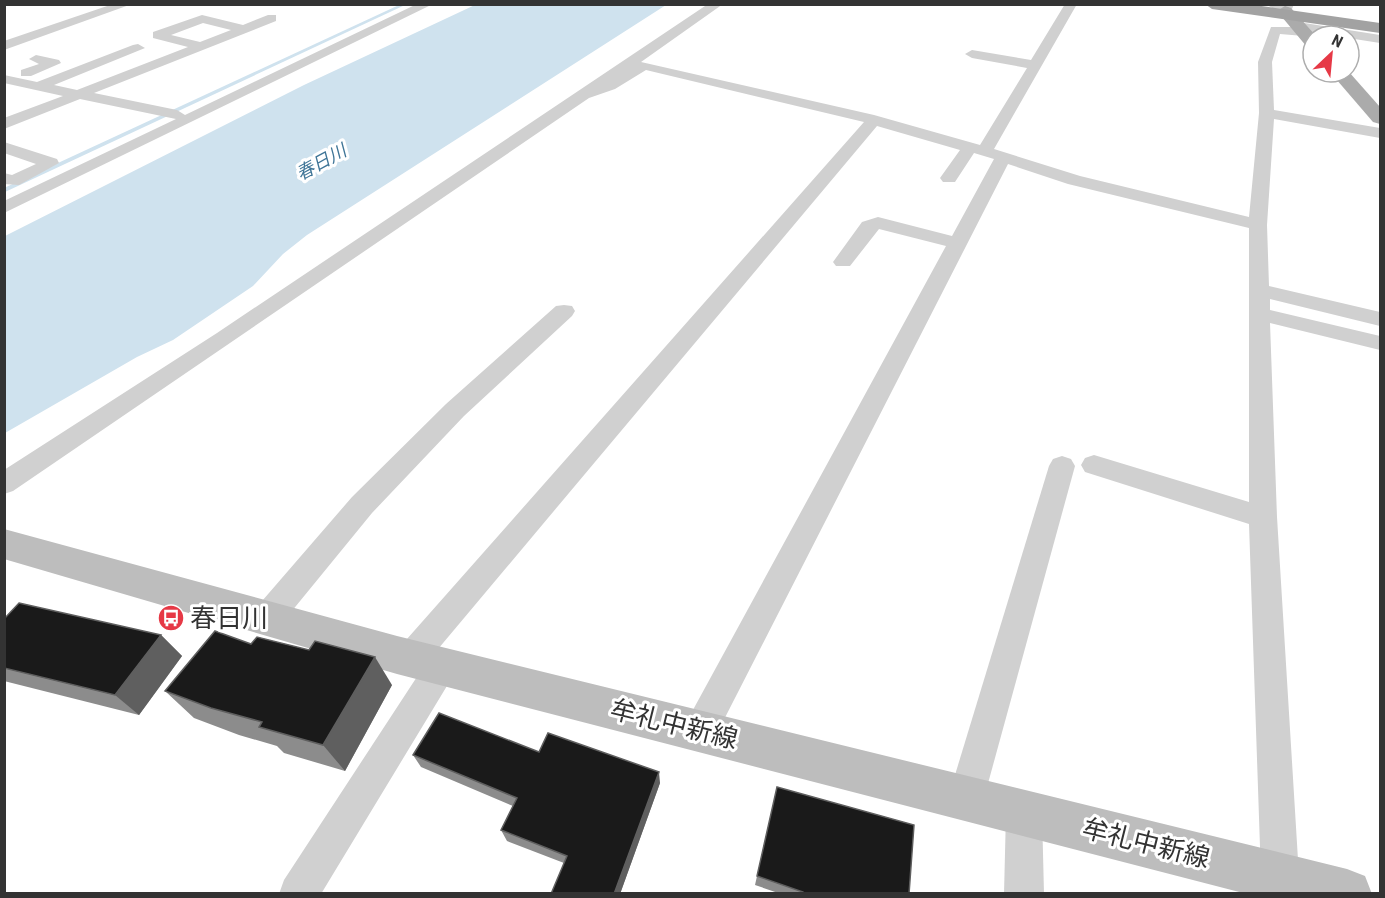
<svg xmlns="http://www.w3.org/2000/svg" width="1385" height="898" font-family="'Roboto Condensed','Noto Sans JP',sans-serif">
  <style>
    .water { fill: #cfe2ee }
    .lines { fill: none; stroke-linecap: round; stroke-linejoin: round }
    .minor { fill: #d0d0d0; fill-rule: evenodd }
    .tertiary { fill: #d0d0d0; fill-rule: evenodd }
    .secondary { fill: #bdbdbd; fill-rule: evenodd }
    .primary { fill: #ababab; fill-rule: evenodd }
    .trunk { fill: #a2a2a2; fill-rule: evenodd }
    .wall { fill: #8c8c8c }
    .shaded-wall { fill: #5f5f5f }
    .building { fill: #1a1a1a; stroke: #5f5f5f; stroke-width: 1.5 }
    .labels { text-anchor: middle; dominant-baseline: central; stroke-width: 6; stroke-linejoin: round; paint-order: stroke }
    .far-water-label { font-size: 18px; font-style: italic; fill: #3f7597; stroke: #fff }
    .near-poi-label { font-size: 26px; fill: #333; stroke: #fff; text-anchor: start }
    .near-street-label { font-size: 26px; fill: #333; stroke: #fff }
  </style>
  <rect width="100%" height="100%" fill="#fff"/>
  <!-- water -->
  <g class="water">
    <polygon points="477,4 666,5 307,235 283,254 253,286 173,340 137,357 5,433 5,236 304,85"/>
    <polygon points="399,5 405,5 5,192 4,188"/>
  </g>
  <g class="lines">
    <!-- minor -->
    <g class="minor">
      <polygon points="113,4 132,4 4,50 4,41"/>
      <path d="M417 4H433L4 213V201L176 119 80 99 4 129V118L63 96 4 83V75L37 82 133 45 138 44 145 48 54 85 77 90 188 47 153 38V32L202 15 243 25 268 15H276V21L94 93 177 110 185 115ZM203 23 231 30 200 42 171 35Z"/>
      <polygon points="708,4 723,4 641,62 874,115 980,145 1027,68 972,58 965,54 972,50 1031,60 1065,4 1077,4 994,149 1080,176 1249,217 1259,113 1258,62 1271,27 1293,27 1294,23 1298,22 1380,35 1380,43 1310,32 1304,36 1280,34 1272,62 1274,110 1380,128 1380,138 1274,119 1267,225 1269,286 1380,312 1380,326 1270,299 1270,310 1380,336 1380,350 1270,323 1277,517 1299,876 1294,890 1284,894 1266,890 1261,876 1249,524 1085,472 1081,465 1085,458 1094,455 1249,502 1249,228 1068,184 1008,164 712,743 700,748 688,743 683,731 688,719 946,246 879,229 850,266 836,266 833,262 862,222 878,217 952,236 994,159 974,153 955,182 943,182 940,178 960,150 877,126 433,655 442,651 453,656 458,666 453,676 321,894 279,894 284,880 426,663 421,668 410,673 399,668 394,658 399,648 864,122 646,70 615,89 589,98 13,491 4,494 4,470 217,333"/>
      <polygon points="36,55 59,60 61,63 31,76 21,76 21,70 39,64 29,59"/>
      <polygon points="4,142 57,159 59,163 19,185 4,184 4,173 12,175 36,164 4,153"/>
      <polygon points="564,305 572,306 575,311 572,316 464,416 372,513 278,628 267,632 256,628 252,618 256,608 352,497 446,404 556,306"/>
      <polygon points="1062,456 1071,459 1075,466 984,798 979,811 966,816 953,811 948,798 1049,466 1053,459"/>
      <polygon points="1024,795 1037,800 1042,813 1044,894 1004,894 1006,813 1011,800"/>
    </g>
    <!-- tertiary -->
    <polygon class="tertiary" points="1265,4 1294,4 1290,14 1285,15"/>
    <!-- secondary -->
    <polygon class="secondary" points="4,529 397,636 1347,869 1365,876 1372,894 1247,894 397,674 4,559"/>
    <!-- primary -->
    <g class="primary">
      <polygon points="1285,6 1291,8 1316,36 1313,36 1313,48 1307,47 1277,11"/>
      <polygon points="1330,72 1349,72 1380,107 1380,124 1373,122"/>
    </g>
    <!-- trunk -->
    <polygon class="trunk" points="1205,4 1248,4 1380,23 1380,33 1212,9"/>
  </g>
  <!-- wall -->
  <g class="wall">
    <polygon points="4,619 161,635 182,656 139,715 4,681"/>
    <polygon points="392,685 345,771 284,753 277,746 239,735 194,718 165,691"/>
    <polygon points="539,752 660,783 620,894 551,894 564,863 507,841 501,830 513,806 421,767 413,755"/>
    <polygon points="777,787 909,894 781,894 755,885"/>
  </g>
  <!-- shaded-wall -->
  <g class="shaded-wall">
    <polygon points="161,635 182,656 139,715 115,695"/>
    <polygon points="375,657 392,685 345,771 323,745"/>
    <polygon points="659,772 660,783 620,894 614,894"/>
  </g>
  <!-- building -->
  <g class="building">
    <polygon points="19,603 161,635 115,695 4,668 4,619"/>
    <polygon points="215,631 251,644 257,637 309,650 315,641 375,657 323,745 259,727 262,722 211,708 165,691"/>
    <polygon points="439,713 539,752 548,733 659,772 614,894 551,894 567,856 501,830 517,798 413,755"/>
    <polygon points="777,787 914,825 909,894 803,894 803,892 757,876"/>
  </g>
  <!-- icons -->
  <defs>
    <symbol id="bus-disc" viewBox="-11 -11 22 22"><circle r="9.5" fill="#e63946" stroke="#fff"/><path d="M-5-6H5V4H4V6H2V4H-2V6H-4V4H-5ZM-3.5-4V0h7V-4ZM-3.5 1.2v1.5H-2V1.2ZM2 1.2v1.5H3.5V1.2Z" fill="#fff"/></symbol>
  </defs>
  <g fill-rule="evenodd">
    <use href="#bus-disc" x="156" y="603" width="30" height="30"/>
  </g>
  <g class="labels">
    <!-- far-water labels -->
    <g class="far-water-label">
      <text transform="translate(321 162) rotate(-29)">春日川</text>
    </g>
    <!-- near-poi labels -->
    <g class="near-poi-label">
      <text x="190" y="618">春日川</text>
    </g>
    <!-- near-street labels -->
    <g class="near-street-label">
      <text transform="translate(674 724) rotate(14)">牟礼中新線</text>
      <text transform="translate(1146 843) rotate(14)">牟礼中新線</text>
    </g>
  </g>
  <!-- border -->
  <rect width="1385" height="898" fill="none" stroke="#333333" stroke-width="12"/>
  <!-- north arrow -->
  <g transform="translate(1331 54) rotate(26)"><circle r="28" fill="#ffffff" stroke="#adadad" stroke-width="1.5"/>
  <path d="M0-4.5L10 22L0 15L-10 22Z" fill="#e63946"/>
  <text y="-9" font-size="16" font-weight="bold" text-anchor="middle" fill="#333333">N</text>
  </g>
</svg>
